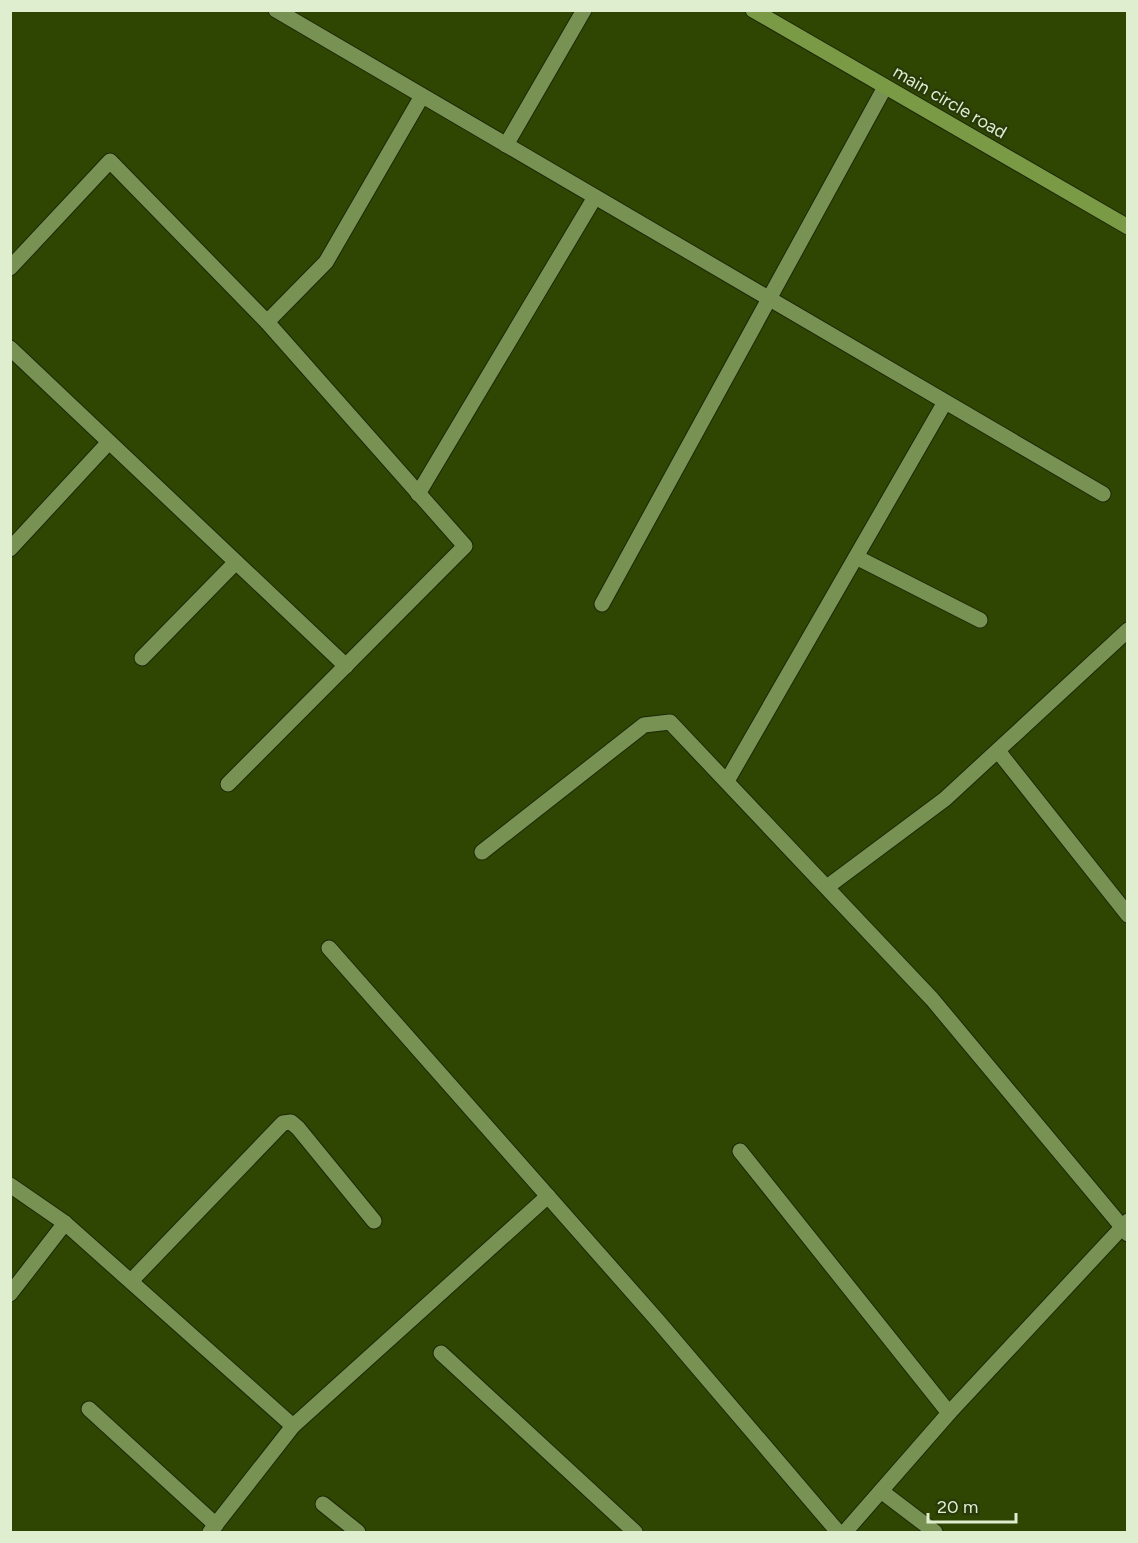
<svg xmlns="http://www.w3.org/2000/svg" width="1138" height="1543" font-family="Figtree,sans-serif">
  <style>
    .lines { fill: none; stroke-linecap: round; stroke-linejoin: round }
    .street-casing { stroke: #1c2808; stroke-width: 17 }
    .secondary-casing { stroke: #1c2808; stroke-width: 17 }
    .street { stroke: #789254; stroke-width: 15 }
    .secondary { stroke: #7a9a46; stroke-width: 15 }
    .labels { text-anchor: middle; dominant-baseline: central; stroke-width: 4.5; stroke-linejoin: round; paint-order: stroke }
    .street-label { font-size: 18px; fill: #dfeece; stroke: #28390a }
  </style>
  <rect width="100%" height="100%" fill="#2f4502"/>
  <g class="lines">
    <defs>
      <g id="street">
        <polyline points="276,10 1103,494"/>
        <polyline points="506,145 584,10"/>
        <polyline points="10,268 110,161 267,322 326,262 422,96"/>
        <polyline points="10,348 346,666"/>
        <polyline points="418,494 595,197"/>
        <polyline points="10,549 109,442"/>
        <polyline points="856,557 980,620"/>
        <polyline points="602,604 885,87"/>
        <polyline points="142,658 236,562"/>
        <polyline points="998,751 1128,915"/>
        <polyline points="727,781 945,402"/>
        <polyline points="228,784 465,546 267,322"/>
        <polyline points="482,852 644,725 670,722 932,999 1128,1234"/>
        <polyline points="827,887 945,799 1128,630"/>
        <polyline points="329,948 658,1321 838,1532"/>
        <polyline points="740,1151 949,1413"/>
        <polyline points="10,1185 65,1223 293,1426"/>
        <polyline points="131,1281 283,1123 291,1122 298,1128 374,1221"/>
        <polyline points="10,1294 65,1223"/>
        <polyline points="441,1353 635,1532"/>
        <polyline points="89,1409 216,1525"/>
        <polyline points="881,1491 935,1532"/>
        <polyline points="323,1504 358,1532"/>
        <polyline points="210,1532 293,1426 548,1196"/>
        <polyline points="845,1532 949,1413 1128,1221"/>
      </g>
      <polyline id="secondary" points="753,10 1128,227"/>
    </defs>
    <!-- street casing -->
    <use href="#street" class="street-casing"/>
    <!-- secondary casing -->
    <use href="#secondary" class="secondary-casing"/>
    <!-- street -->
    <use href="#street" class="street"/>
    <!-- secondary -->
    <use href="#secondary" class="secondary"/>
  </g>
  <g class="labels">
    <!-- street labels -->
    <g class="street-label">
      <text transform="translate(950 102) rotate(30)">main circle road</text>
    </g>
  </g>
  <!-- border -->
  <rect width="1138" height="1543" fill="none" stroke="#dfeece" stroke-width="24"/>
  <!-- scale -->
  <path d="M928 1513v9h88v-9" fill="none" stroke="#dfeece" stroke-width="3"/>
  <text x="937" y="1513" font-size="18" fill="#dfeece" stroke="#28390a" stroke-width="4.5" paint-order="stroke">20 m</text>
</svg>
